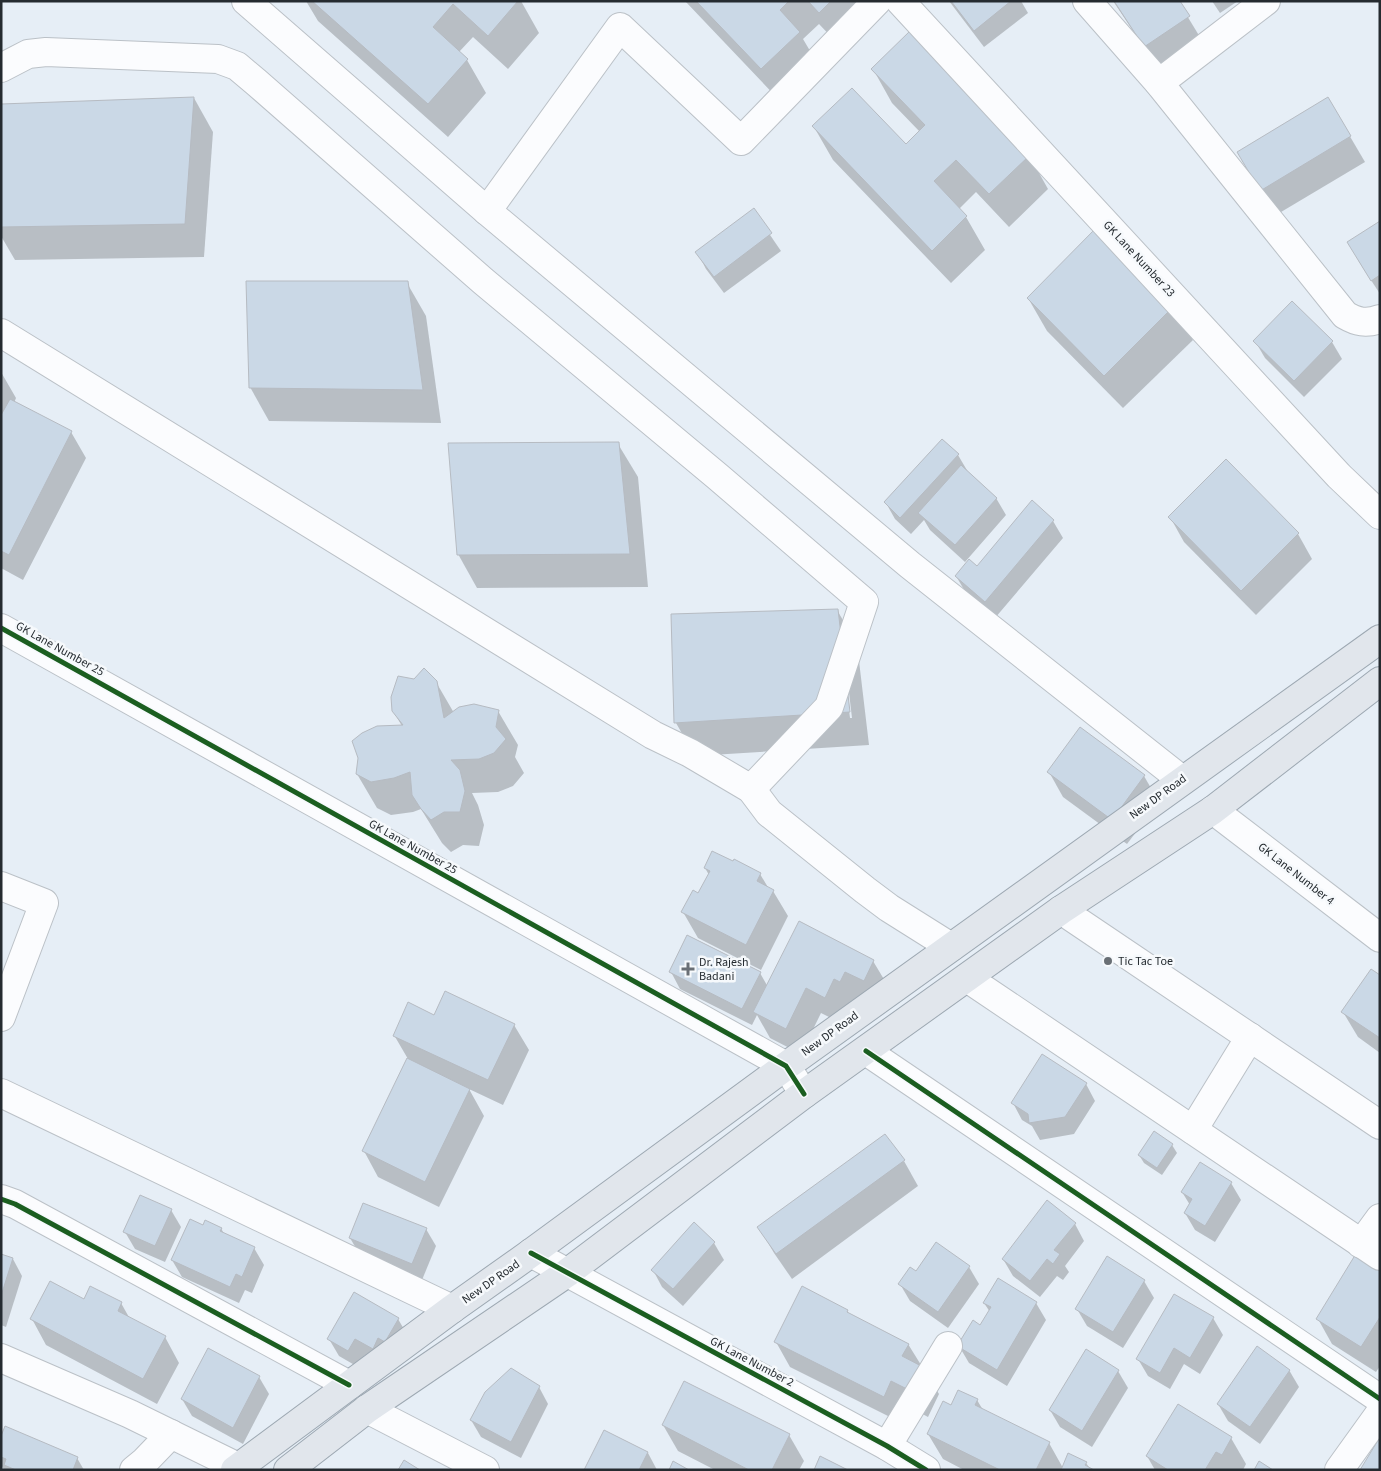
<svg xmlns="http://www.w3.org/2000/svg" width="1381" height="1471" font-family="'Source Sans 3',sans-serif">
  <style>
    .shadow { fill: #0003; fill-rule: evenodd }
    .building { fill: #cad8e6; stroke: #b6bbc2 }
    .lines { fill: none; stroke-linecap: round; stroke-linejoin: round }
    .minor-casing { stroke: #bbc1c7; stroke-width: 30 }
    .major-casing { stroke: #9da8b2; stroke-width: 30 }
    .minor { stroke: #fbfcfe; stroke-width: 28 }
    .major { stroke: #e1e6ec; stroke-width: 28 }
    .cycleway-casing { stroke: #f6f9fc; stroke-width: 8 }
    .cycleway { stroke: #1b5e20; stroke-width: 5 }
    .poi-dot { fill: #696f75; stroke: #f6f9fc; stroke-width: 2 }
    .labels { text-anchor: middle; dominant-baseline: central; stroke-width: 5; stroke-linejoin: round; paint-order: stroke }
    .street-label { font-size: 12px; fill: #252b30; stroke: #f6f9fc }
    .poi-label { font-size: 12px; fill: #252b30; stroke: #f6f9fc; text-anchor: start }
  </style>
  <rect width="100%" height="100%" fill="#e6eef6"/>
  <!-- shadow -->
  <g class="shadow">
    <polygon points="306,1 521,1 539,33 508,69 473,37 459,52 467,60 486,93 448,137 318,21"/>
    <polygon points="685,1 874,1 839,45 819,24 803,39 819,66 781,102"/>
    <polygon points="949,1 1021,1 1028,13 984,47"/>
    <polygon points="1113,1 1178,1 1203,42 1160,71"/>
    <polygon points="1212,1 1238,1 1220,13"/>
    <polygon points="873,69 1029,155 1048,189 1009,227 976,192 959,209 966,217 985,250 951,283 833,160 814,127 905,146 920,132 892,103"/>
    <polygon points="194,98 213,132 204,257 15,260 1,236 1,105"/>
    <polygon points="1328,99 1365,162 1276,215 1253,178"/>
    <polygon points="753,210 781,251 724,293 706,269 697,252"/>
    <polygon points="1380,223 1380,294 1358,260"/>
    <polygon points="407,283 426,316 441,423 269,421 250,387"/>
    <polygon points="1028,298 1173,306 1193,340 1123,408 1047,331"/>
    <polygon points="1255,341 1332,342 1342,359 1304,397 1265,358"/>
    <polygon points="1,372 16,398 14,403 71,432 86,458 23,580 1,568"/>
    <polygon points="942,441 958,455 968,472 996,498 1006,515 965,562 930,530 924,520 911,534 895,519 886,503"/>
    <polygon points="618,444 638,477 648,587 477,588 458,554"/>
    <polygon points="1170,517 1298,534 1312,559 1256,615 1184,542"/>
    <polygon points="1053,521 1063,538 995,618 966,593 956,576 977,568"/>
    <path d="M837 610 857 644 869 745 695 756 676 723ZM841 642H843L852 718H850Z"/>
    <polygon points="436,682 454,713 498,711 518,745 515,757 524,773 513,786 498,792 472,793 478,805 484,825 479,846 463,845 451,852 442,843 421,809 413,812 391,815 377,808 357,774 402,726 393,711"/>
    <polygon points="1049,772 1144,776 1159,802 1127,844 1063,797"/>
    <polygon points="705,868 760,874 769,889 773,891 788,916 761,970 698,938 683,912 699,894 709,875"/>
    <polygon points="873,961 888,986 855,1007 848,1004 839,1022 821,1013 801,1054 770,1038 757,1015 752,1025 680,989 671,972 760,973 768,987"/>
    <polygon points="1380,977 1380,1053 1358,1037 1343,1012"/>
    <polygon points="435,1016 514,1025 529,1050 503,1105 469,1089 484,1116 439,1207 378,1177 364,1151 408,1059 394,1035"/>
    <polygon points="1086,1084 1095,1101 1074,1134 1040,1140 1032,1126 1022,1120 1013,1103"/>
    <polygon points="1172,1145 1177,1153 1162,1175 1144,1163 1139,1155"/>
    <polygon points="904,1161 918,1186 792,1279 774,1253 759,1227"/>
    <polygon points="1231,1183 1241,1200 1215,1242 1195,1230 1185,1213 1190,1205 1182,1192"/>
    <polygon points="171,1210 181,1227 165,1262 135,1249 125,1232"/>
    <polygon points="694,1224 714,1243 724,1260 683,1306 662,1287 653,1270"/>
    <polygon points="1075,1224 1084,1241 1065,1266 1069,1272 1063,1280 1057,1276 1040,1297 1013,1276 1003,1259"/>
    <polygon points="203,1227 221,1228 224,1234 254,1248 264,1265 252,1293 245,1290 239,1303 182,1277 172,1260"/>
    <polygon points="426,1229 436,1246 422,1280 360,1255 350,1238"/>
    <polygon points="1,1255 13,1259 22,1276 6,1327 1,1325"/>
    <polygon points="1108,1258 1144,1281 1154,1298 1123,1348 1087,1326 1077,1309"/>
    <polygon points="969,1267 979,1284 948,1328 910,1301 900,1284 916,1272"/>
    <polygon points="1380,1267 1380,1366 1376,1372 1332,1344 1318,1319"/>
    <polygon points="998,1280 1036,1303 1046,1320 1007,1386 969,1363 959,1346 981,1327 990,1312 984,1303"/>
    <polygon points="84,1300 121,1303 130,1319 165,1337 179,1363 157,1404 46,1345 32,1319"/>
    <polygon points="847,1311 850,1315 908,1344 939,1394 928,1417 906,1405 898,1421 790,1367 776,1342"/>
    <polygon points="1213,1318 1223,1335 1200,1374 1184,1364 1170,1389 1148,1376 1138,1359"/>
    <polygon points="398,1319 408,1336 382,1365 365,1355 358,1367 339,1356 329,1339"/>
    <polygon points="1289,1370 1299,1387 1260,1444 1228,1421 1218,1404"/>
    <polygon points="1118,1371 1128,1388 1092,1447 1060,1427 1050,1410"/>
    <polygon points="259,1377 269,1394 243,1444 192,1416 182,1399"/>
    <polygon points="539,1387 548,1404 521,1458 481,1437 471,1420"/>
    <polygon points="977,1400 983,1410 1049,1443 1063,1468 1086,1463 1091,1470 964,1470 943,1459 928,1434 952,1407"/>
    <polygon points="1178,1405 1231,1438 1246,1464 1243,1470 1155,1470 1147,1456"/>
    <polygon points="663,1425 789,1435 804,1461 799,1470 715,1470 678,1451"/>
    <polygon points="1,1440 77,1458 84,1470 4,1470 1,1464"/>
    <polygon points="648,1453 657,1470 586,1470"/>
  </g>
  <!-- building -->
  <g class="building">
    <polygon points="312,1 518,1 488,36 453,4 433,27 468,59 428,104"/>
    <polygon points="696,1 789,1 780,10 800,32 761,69"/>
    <polygon points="808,1 831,1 819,13"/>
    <polygon points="951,1 1011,1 974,31"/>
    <polygon points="1114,1 1180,1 1190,16 1144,47"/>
    <polygon points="911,30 1030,155 989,194 956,160 934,181 967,216 932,251 812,126 852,88 906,144 925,125 871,69"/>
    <polygon points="194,97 185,224 1,227 1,104"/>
    <polygon points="1328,97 1351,136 1260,191 1237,152"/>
    <polygon points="754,208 772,233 714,277 695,252"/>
    <polygon points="1380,221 1380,275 1371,281 1347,242"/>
    <polygon points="1097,227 1174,306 1104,376 1027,298"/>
    <polygon points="246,281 408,281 423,390 249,388"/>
    <polygon points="1292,301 1333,341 1294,381 1253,341"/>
    <polygon points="10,399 72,431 9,555 1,551 1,415"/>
    <polygon points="942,439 959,454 900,518 884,502"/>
    <polygon points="619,442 630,554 457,555 448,443"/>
    <polygon points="1226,459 1299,533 1241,591 1168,517"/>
    <polygon points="961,465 997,498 955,545 918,513"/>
    <polygon points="1032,500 1054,520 985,602 955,576 969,559 977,566"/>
    <polygon points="838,609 850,712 674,723 671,614"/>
    <polygon points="424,668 437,681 444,718 459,707 474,704 499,710 496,727 506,739 494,753 479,759 451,760 460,770 465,791 460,812 444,812 431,820 421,809 412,795 410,772 394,778 371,782 356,774 358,758 352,741 362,733 377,726 403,725 392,711 391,697 398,676 414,679"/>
    <polygon points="1080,727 1145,775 1112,820 1047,772"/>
    <polygon points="712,851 733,861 734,859 761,873 757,881 774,890 746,945 681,912 693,890 698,893 710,871 704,868"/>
    <polygon points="799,921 874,960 864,981 845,972 840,982 834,979 825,998 806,988 786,1029 753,1012"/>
    <polygon points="687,935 761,972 742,1009 669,972"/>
    <polygon points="1371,969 1380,975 1380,1038 1341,1012"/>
    <polygon points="445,991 515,1024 488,1080 393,1036 408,1002 434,1015"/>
    <polygon points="1042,1054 1087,1083 1065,1117 1029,1123 1028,1114 1011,1103"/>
    <polygon points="407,1058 470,1089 425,1182 362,1151"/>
    <polygon points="1154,1131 1173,1144 1157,1168 1138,1155"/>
    <polygon points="885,1134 905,1160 776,1254 757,1227"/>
    <polygon points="1200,1162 1232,1182 1205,1226 1184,1213 1192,1199 1181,1192"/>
    <polygon points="140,1195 172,1209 155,1246 123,1232"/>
    <polygon points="1047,1200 1076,1223 1054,1250 1060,1254 1053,1264 1047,1259 1030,1281 1002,1259"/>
    <polygon points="363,1203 427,1228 412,1264 349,1238"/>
    <polygon points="190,1219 203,1225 205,1220 222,1228 220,1231 255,1247 242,1277 236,1274 230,1287 171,1260"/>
    <polygon points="694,1222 715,1242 673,1289 651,1270"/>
    <polygon points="936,1242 970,1266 938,1312 898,1284 910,1267 916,1271"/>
    <polygon points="1357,1252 1380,1266 1380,1317 1361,1347 1316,1319"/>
    <polygon points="1,1254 13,1258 1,1296"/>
    <polygon points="1107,1256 1145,1280 1113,1332 1075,1309"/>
    <polygon points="998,1278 1037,1302 997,1370 957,1346 973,1320 980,1325 991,1307 983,1303"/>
    <polygon points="50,1281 84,1299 90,1286 122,1302 118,1311 166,1336 143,1379 30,1319"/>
    <polygon points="802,1286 848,1310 847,1312 909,1344 902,1356 925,1368 913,1392 891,1381 884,1397 774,1342"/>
    <polygon points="354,1292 399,1318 385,1342 378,1338 373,1349 355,1339 348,1351 327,1339"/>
    <polygon points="1174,1294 1214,1317 1190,1358 1174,1348 1160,1373 1136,1359"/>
    <polygon points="1257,1346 1290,1370 1250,1427 1217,1404"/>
    <polygon points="208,1348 260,1376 233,1428 181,1399"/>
    <polygon points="1086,1349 1119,1370 1082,1431 1049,1410"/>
    <polygon points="511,1368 540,1386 511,1442 470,1420 485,1392"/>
    <polygon points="684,1381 790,1434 772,1470 749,1470 662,1425"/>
    <polygon points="958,1390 978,1399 975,1405 1050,1442 1036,1470 1000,1470 927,1434 943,1401 951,1405"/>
    <polygon points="1178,1404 1232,1437 1222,1455 1216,1452 1205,1470 1168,1470 1146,1456"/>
    <polygon points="5,1426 78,1457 73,1470 16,1470 4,1465 6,1459 1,1457 1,1436"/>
    <polygon points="604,1430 648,1452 639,1470 584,1470"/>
    <polygon points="1380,1437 1380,1470 1360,1470"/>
    <polygon points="1068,1453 1087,1462 1085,1465 1094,1470 1061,1470"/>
    <polygon points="820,1456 848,1470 814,1470"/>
    <polygon points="404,1460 420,1470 398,1470"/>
    <polygon points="673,1461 689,1470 669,1470"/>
    <polygon points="1259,1461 1273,1470 1254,1470"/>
  </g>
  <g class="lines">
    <defs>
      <g id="minor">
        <polyline points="246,1 487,211 910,565 1182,780"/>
        <polyline points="900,1 1339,476 1380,515"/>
        <path d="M1087 1 1159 83 1345 315C1357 322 1366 324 1380 319"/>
        <polyline points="1,68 28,54 46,52 218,59 237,66 256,82 483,281 717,476 864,602 829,707 751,789"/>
        <polyline points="1159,83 1266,1"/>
        <polyline points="487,211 620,27 741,141 877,1"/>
        <polyline points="1,333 653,735 690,753 751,789 769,813 865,890 889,908 951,947"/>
        <polyline points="1,628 786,1066 804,1094"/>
        <polyline points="1213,810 1380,938"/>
        <polyline points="1,886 44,903 1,1017"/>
        <polyline points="1061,910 1380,1125"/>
        <polyline points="967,978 1380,1256"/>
        <polyline points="866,1051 1380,1399"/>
        <polyline points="1,1093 452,1309"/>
        <polyline points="1193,1130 1250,1037"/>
        <polyline points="1,1199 15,1204 349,1385"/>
        <polyline points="1361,1244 1380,1218"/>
        <polyline points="531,1253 887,1446 926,1470"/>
        <polyline points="1,1358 130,1414 238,1467"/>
        <polyline points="367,1409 485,1470"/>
        <polyline points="887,1446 948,1346"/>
        <polyline points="134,1470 145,1461 171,1434"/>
        <polyline points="1339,1470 1380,1413"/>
      </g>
      <g id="major">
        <polyline points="235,1470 452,1309 531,1253 786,1066 1380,639"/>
        <polyline points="288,1470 367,1409 567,1273 804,1094 1061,910 1213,810 1380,681"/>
      </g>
    </defs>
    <!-- minor casing -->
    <use href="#minor" class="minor-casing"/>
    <!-- major casing -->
    <use href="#major" class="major-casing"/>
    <!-- minor -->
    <use href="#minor" class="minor"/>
    <!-- major -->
    <use href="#major" class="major"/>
    <defs>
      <g id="cycleway">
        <polyline points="1,628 786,1066 804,1094"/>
        <polyline points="866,1051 1380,1399"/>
        <polyline points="1,1199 15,1204 349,1385"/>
        <polyline points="531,1253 887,1446 926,1470"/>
      </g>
    </defs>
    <!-- cycleway casing -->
    <use href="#cycleway" class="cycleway-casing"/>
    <!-- cycleway -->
    <use href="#cycleway" class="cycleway"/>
  </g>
  <!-- markers -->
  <g class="poi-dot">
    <circle cx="1108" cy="961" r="5"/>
    <path d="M685.5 961.5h5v5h5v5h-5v5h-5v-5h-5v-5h5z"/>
  </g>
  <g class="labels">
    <!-- street labels -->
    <g class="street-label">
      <text transform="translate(1139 259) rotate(47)">GK Lane Number 23</text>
      <text transform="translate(60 649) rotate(29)">GK Lane Number 25</text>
      <text transform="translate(1158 797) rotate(-36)">New DP Road</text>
      <text transform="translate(413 847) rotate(29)">GK Lane Number 25</text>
      <text transform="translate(1296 874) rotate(38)">GK Lane Number 4</text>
      <text transform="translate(830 1034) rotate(-36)">New DP Road</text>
      <text transform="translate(491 1282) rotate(-35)">New DP Road</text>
      <text transform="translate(752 1362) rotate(28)">GK Lane Number 2</text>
    </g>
    <!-- poi labels -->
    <g class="poi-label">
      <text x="1118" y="961">Tic Tac Toe</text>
      <text x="699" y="962">Dr. Rajesh<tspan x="699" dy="14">Badani</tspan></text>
    </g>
  </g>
  <!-- border -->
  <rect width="1381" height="1471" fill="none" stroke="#252b30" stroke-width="5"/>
</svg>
